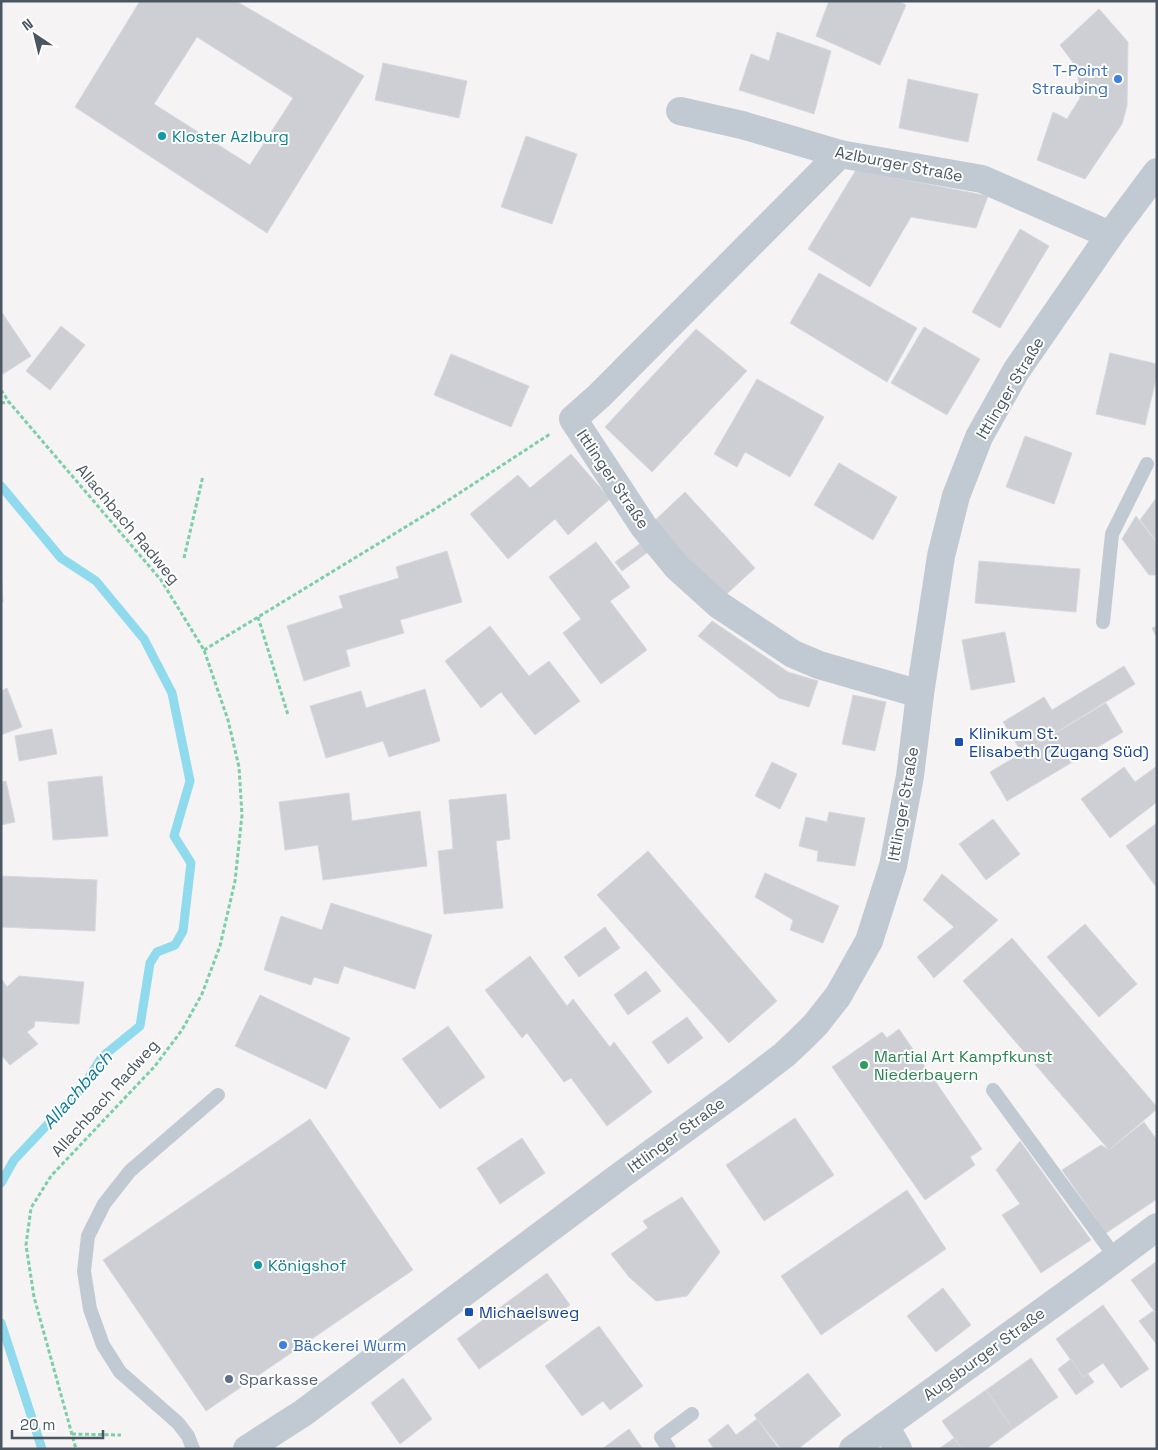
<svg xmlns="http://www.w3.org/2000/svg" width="1158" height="1450" font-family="'Space Grotesk',sans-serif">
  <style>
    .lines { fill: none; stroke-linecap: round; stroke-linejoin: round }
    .stream { stroke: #90daee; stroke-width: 9 }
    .building { fill: #cdcfd5; stroke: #d7d9de; fill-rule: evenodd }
    .path { stroke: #7ad0a6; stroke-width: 3; stroke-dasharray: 4 2.5; stroke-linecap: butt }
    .service { stroke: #c1cad2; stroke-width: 14 }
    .minor { stroke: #c1cad2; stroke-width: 28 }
    .tertiary { stroke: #c1cad2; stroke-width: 28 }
    .shop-dot { fill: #3f7fe0; stroke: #fff; stroke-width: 2 }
    .culture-dot { fill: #0f9aa8; stroke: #fff; stroke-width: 2 }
    .transit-dot { fill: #1a4fb4; stroke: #fff; stroke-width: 2 }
    .leisure-dot { fill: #2e9e5b; stroke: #fff; stroke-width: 2 }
    .service-dot { fill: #5c6f8a; stroke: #fff; stroke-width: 2 }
    .labels { text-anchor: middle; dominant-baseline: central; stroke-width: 4; stroke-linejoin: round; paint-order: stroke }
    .shop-label { font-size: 16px; fill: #366cbe; stroke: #fff; text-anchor: end }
    .culture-label { font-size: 16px; fill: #0d838f; stroke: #fff; text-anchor: start }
    .street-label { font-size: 16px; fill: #4a5661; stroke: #fff }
    .transit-label { font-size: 16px; fill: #164399; stroke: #fff; text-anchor: start }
    .leisure-label { font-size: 16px; fill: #27864d; stroke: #fff; text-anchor: start }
    .service-label { font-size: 16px; fill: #4e5e75; stroke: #fff; text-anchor: start }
    .water-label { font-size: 18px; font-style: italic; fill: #0c7c9b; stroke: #fff }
  </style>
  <rect width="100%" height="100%" fill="#f5f3f3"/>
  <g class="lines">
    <!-- stream -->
    <g class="stream">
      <polyline points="1,486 61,558 96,581 144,639 172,693 190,781 174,836 191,863 183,931 175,945 157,952 150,963 140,1026 102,1057 82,1088 14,1160 1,1183"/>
      <polyline points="1,1323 42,1449"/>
    </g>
  </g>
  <!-- building -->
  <g class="building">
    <path d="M140 1H236L364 76 267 233 75 107ZM197 37 293 98 250 165 154 104Z"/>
    <polygon points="829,1 898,1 906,5 880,65 816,36"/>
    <polygon points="1099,9 1128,42 1127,106 1122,124 1085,179 1037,160 1053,112 1067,119 1080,98 1077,68 1060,45"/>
    <polygon points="777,32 831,51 814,114 739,90 751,54 769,61"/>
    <polygon points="383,63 467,81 459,118 375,100"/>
    <polygon points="908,79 978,94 968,142 899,128"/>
    <polygon points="526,136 577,154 552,224 501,207"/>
    <polygon points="856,170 988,196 976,228 911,217 870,287 808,249"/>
    <polygon points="1020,229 1049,246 1000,328 972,312"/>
    <polygon points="819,273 917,328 887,382 790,323"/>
    <polygon points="1,311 31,356 3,374 1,371"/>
    <polygon points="61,326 85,345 50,390 26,371"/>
    <polygon points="924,327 980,359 947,415 891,383"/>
    <polygon points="696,329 747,371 652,472 605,427"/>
    <polygon points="1110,353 1157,364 1157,375 1145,425 1096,414"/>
    <polygon points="451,354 529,386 511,427 434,395"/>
    <polygon points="757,379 824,417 790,477 745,452 737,467 714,454"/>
    <polygon points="1025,436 1072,453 1054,504 1006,487"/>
    <polygon points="571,454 610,499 568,535 555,519 508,559 470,514 518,475 530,488"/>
    <polygon points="839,463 897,497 873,540 814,505"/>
    <polygon points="685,492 755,568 719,601 650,525"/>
    <polygon points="1157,497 1157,542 1140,520"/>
    <polygon points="1136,516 1157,543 1157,575 1149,575 1122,539"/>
    <polygon points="596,542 630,587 610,601 647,650 601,684 563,633 581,619 549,577"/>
    <polygon points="641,543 648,552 622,571 615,562"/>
    <polygon points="447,551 462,602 400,620 404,633 346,650 350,666 304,681 287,626 343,608 339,596 399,578 396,567"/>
    <polygon points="979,561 1080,569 1076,612 975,603"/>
    <polygon points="1,571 3,602 1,602"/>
    <polygon points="712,621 788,672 818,681 809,707 779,698 698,636"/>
    <polygon points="490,626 529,676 549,661 580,701 535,735 501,692 481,708 445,661"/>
    <polygon points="1157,626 1157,638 1152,628"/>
    <polygon points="1005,632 1015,682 971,690 962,640"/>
    <polygon points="1124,666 1135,684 1022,753 1003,722 1044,697 1052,710"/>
    <polygon points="7,688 22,727 1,735 1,691"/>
    <polygon points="425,689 440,741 389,757 383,741 326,758 310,706 361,691 366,708"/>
    <polygon points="853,695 886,702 875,751 842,744"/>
    <polygon points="1106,703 1123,732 1007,801 990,772"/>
    <polygon points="52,729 57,754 19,761 15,736"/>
    <polygon points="772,762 797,774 780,809 755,796"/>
    <polygon points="1157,766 1157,802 1110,838 1081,799 1124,767 1135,782"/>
    <polygon points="102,776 108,836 53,840 48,782"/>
    <polygon points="6,781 15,822 1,825 1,782"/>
    <polygon points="349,793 352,821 420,811 427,866 323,880 318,845 285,850 279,802"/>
    <polygon points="506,794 510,839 496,841 503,908 444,914 438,851 453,849 449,800"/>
    <polygon points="829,812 865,818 855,866 817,861 818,851 799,846 806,817 827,822"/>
    <polygon points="993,819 1020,854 986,880 959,844"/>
    <polygon points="1157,823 1157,888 1126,846"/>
    <polygon points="648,851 777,1001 729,1043 597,895"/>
    <polygon points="765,873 839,906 823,943 790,930 793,920 755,897"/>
    <polygon points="942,874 998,920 934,978 917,957 954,927 923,900"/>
    <polygon points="1,876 97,880 95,931 1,927"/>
    <polygon points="331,903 432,935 415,989 344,966 338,984 314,977 311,985 264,970 281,916 322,930"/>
    <polygon points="1085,924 1137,984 1099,1017 1047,957"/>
    <polygon points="605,927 620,948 579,977 564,957"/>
    <polygon points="1012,938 1157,1107 1157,1109 1109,1150 963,981"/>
    <polygon points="530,956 567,1006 573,999 610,1047 614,1042 652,1092 607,1126 571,1078 564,1082 527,1033 522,1038 485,990"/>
    <polygon points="646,971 661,991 628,1015 614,995"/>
    <polygon points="19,976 84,982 79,1024 35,1021 34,1027 27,1032 38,1044 10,1065 1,1055 1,978 7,987"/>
    <polygon points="260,995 350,1038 326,1089 235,1046"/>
    <polygon points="687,1017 703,1038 668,1064 652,1042"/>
    <polygon points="448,1026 485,1077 440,1109 402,1059"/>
    <polygon points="899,1029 982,1149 970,1157 975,1165 925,1200 832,1067 882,1032 887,1038"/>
    <polygon points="795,1118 834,1175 764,1221 726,1165"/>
    <polygon points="310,1119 413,1270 206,1411 103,1260"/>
    <polygon points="1144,1122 1157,1140 1157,1199 1106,1233 1062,1170 1101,1145 1109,1150"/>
    <polygon points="522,1138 545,1173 500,1204 477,1168"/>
    <polygon points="1020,1141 1091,1240 1041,1273 1002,1215 1020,1204 996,1170"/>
    <polygon points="907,1190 946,1249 821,1335 781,1276"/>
    <polygon points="682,1197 720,1252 687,1296 656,1301 629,1277 611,1254 648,1228 643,1221"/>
    <polygon points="1157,1261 1157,1315 1131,1280"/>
    <polygon points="547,1273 570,1305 479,1369 457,1339"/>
    <polygon points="943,1288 971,1325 936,1352 907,1316"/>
    <polygon points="1103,1305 1149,1369 1121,1388 1103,1363 1083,1377 1056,1339"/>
    <polygon points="1153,1311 1157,1315 1157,1345 1139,1321"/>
    <polygon points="599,1326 643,1386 610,1410 603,1401 582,1416 545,1366"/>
    <polygon points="1031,1358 1058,1397 1013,1429 986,1390"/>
    <polygon points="1071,1359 1083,1377 1088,1374 1094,1382 1076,1395 1058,1369"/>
    <polygon points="808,1373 841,1415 798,1449 781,1449 754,1415"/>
    <polygon points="403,1378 432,1419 400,1444 371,1403"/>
    <polygon points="986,1390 1013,1429 986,1449 962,1449 942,1421"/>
    <polygon points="757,1419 779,1449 714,1449 708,1440 728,1424 736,1435"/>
    <polygon points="629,1429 643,1449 602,1449"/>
    <polygon points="954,1438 962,1449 939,1449"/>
  </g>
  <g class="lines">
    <!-- path -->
    <g class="path">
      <polyline points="1,390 9,402 161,580 204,650 228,720 239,767 242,815 235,881 220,946 202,994 182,1030 155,1066 51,1176 31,1208 26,1245 34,1297 76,1449"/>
      <polyline points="1,403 9,402"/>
      <polyline points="184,558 203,476"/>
      <polyline points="258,617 288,715"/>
      <polyline points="204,650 435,509 550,434"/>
      <polyline points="72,1434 121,1435"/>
    </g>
    <!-- service -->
    <g class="service">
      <polyline points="1103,622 1112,534 1147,464"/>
      <polyline points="993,1090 1116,1258"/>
      <polyline points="193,1449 188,1436 178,1423 120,1372 103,1345 90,1309 84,1271 88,1236 104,1204 130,1171 218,1095"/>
      <polyline points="669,1449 661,1437 692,1414"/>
    </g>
    <!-- minor -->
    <g class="minor">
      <polyline points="680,111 742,125 840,154 982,179 1110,235"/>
      <polyline points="840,154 599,396 573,419 644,527 677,567 719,605 793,654 819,665 920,694"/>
      <polyline points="885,1426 898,1449"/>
      <polyline points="853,1449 1093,1275 1157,1227"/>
    </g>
    <!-- tertiary -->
    <polyline class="tertiary" points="247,1449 303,1413 620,1176 737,1091 784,1055 800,1040 816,1024 838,996 869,941 893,866 910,776 920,694 941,556 956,496 979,437 1016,371 1110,235 1157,172"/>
  </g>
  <!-- markers -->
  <g class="shop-dot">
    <circle cx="1118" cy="79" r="5"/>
    <circle cx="283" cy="1345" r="5"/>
  </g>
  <g class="culture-dot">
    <circle cx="162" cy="136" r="5"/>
    <circle cx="258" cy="1265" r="5"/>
  </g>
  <g class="transit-dot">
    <rect x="954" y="737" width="10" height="10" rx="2.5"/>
    <rect x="464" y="1307" width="10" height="10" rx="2.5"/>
  </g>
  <circle class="leisure-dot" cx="864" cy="1065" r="5"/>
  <circle class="service-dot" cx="229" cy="1379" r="5"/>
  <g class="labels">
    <!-- shop labels -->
    <g class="shop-label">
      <text x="1108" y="70">T-Point<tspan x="1108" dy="18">Straubing</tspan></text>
      <text x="293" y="1345" text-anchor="start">Bäckerei Wurm</text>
    </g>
    <!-- culture labels -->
    <g class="culture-label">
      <text x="172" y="136">Kloster Azlburg</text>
      <text x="268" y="1265">Königshof</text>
    </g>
    <!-- street labels -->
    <g class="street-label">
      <text transform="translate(899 164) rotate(11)">Azlburger Straße</text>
      <text transform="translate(1010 388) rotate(-59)">Ittlinger Straße</text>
      <text transform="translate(613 479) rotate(56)">Ittlinger Straße</text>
      <text transform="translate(128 524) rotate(50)">Allachbach Radweg</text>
      <text transform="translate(903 804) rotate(-80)">Ittlinger Straße</text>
      <text transform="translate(105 1098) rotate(-48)">Allachbach Radweg</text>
      <text transform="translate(676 1135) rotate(-36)">Ittlinger Straße</text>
      <text transform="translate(984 1354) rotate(-36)">Augsburger Straße</text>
    </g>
    <!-- transit labels -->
    <g class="transit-label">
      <text x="969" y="733">Klinikum St.<tspan x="969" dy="18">Elisabeth (Zugang Süd)</tspan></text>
      <text x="479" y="1312">Michaelsweg</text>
    </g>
    <!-- leisure labels -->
    <g class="leisure-label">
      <text x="874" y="1056">Martial Art Kampfkunst<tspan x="874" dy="18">Niederbayern</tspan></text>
    </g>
    <!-- service labels -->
    <g class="service-label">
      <text x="239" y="1379">Sparkasse</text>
    </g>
    <!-- water labels -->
    <g class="water-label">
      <text transform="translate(77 1090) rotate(-49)">Allachbach</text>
    </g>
  </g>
  <!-- border -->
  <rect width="1158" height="1450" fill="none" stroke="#4a5661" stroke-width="5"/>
  <!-- north arrow -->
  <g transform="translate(35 35) rotate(325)" stroke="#ffffff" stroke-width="4" paint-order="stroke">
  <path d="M0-4L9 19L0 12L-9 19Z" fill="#4a5661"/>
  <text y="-8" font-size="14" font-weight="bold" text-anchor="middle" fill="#4a5661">N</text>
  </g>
  <!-- scale -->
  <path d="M12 1430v8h91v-8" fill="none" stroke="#4a5661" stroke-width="2.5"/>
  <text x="20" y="1430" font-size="15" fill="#4a5661" stroke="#ffffff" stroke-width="4" paint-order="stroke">20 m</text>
</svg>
